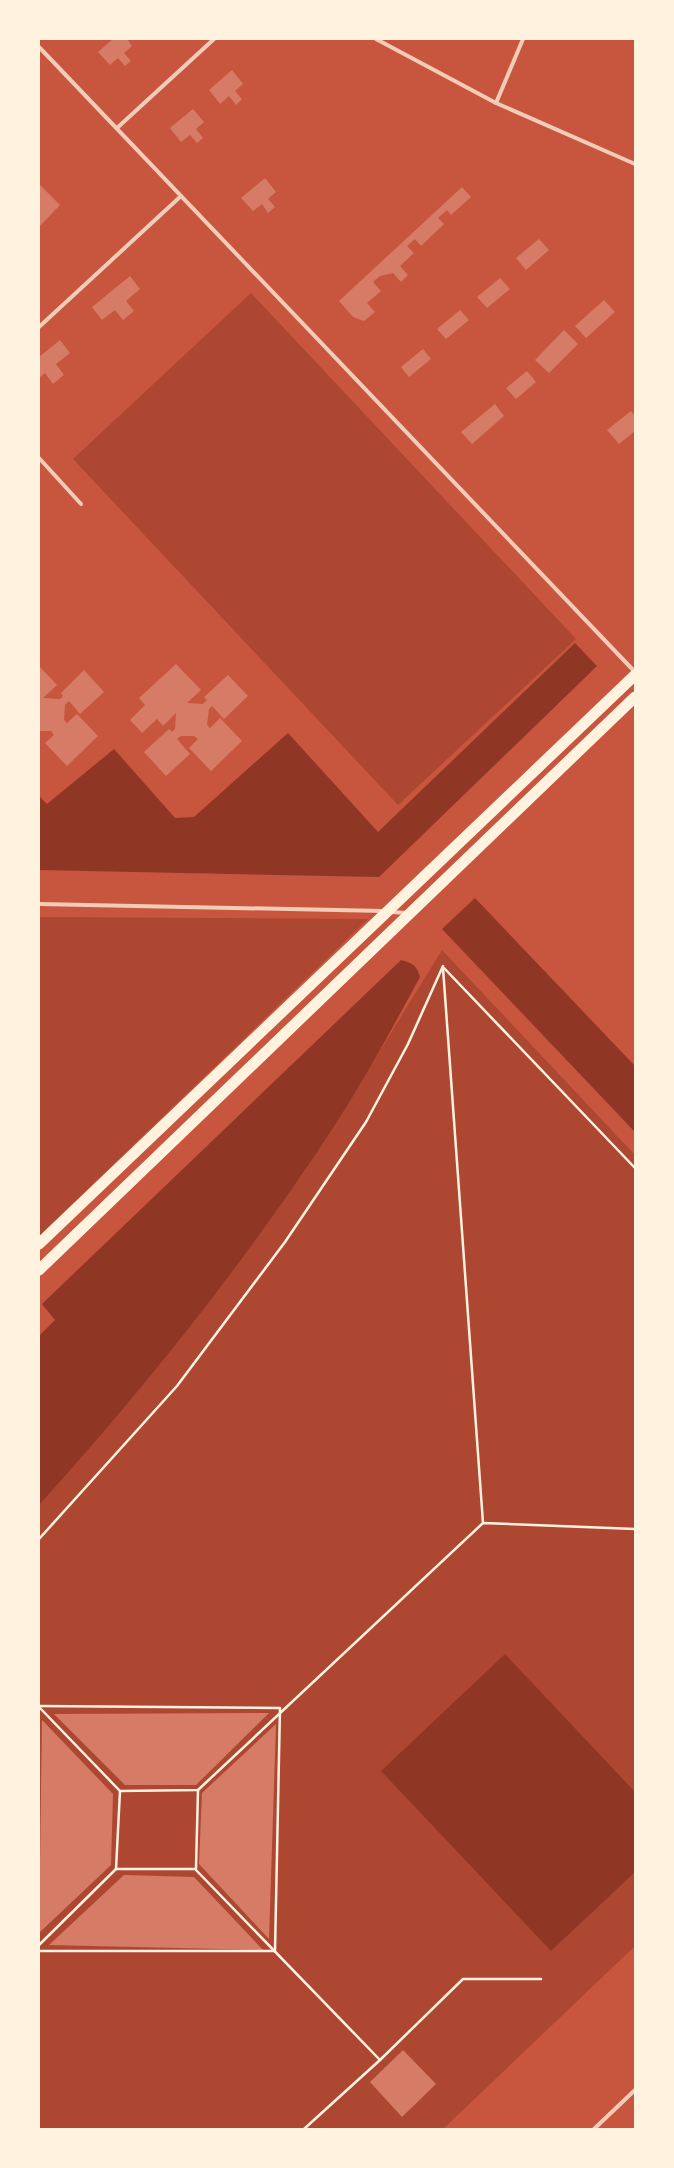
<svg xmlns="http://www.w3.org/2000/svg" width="674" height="2168" font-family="Jost,sans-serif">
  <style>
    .green { fill: #ae4732 }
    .water { fill: #8f3625 }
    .building { fill: #d67c66 }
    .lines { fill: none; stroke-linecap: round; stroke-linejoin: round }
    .path { stroke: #fff3e0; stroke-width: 2.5 }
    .service { stroke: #f1ccb7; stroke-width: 4 }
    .primary { stroke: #fff3e0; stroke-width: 11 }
  </style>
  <rect width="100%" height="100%" fill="#c8553d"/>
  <!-- green -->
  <g class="green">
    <polygon points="251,293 576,639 398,805 73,459"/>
    <polygon points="39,917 368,919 39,1236"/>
    <polygon points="442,950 635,1155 635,1946 443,2129 39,2129 39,1500 323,1143"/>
  </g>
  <!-- water -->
  <g class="water">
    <polygon points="575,643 597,666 379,877 39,870 39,796 47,804 114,749 175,818 194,817 288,733 378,832"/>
    <polygon points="475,898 635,1066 635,1132 442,929"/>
    <path d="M401 960C413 963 417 966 420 977 392 1029 364 1080 333 1128 245 1262 146 1387 39 1505V1336L55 1320 42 1304Z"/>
    <polygon points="505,1654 635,1792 635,1872 551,1951 381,1771"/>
  </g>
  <!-- building -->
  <g class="building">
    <polygon points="113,39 127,39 132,46 124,53 131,61 125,66 118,58 110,65 98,52"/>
    <polygon points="232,70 243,84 235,91 242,99 236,105 229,96 220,104 209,90"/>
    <polygon points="193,109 204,122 196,129 203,138 197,143 190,135 181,142 170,128"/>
    <polygon points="265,178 276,192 268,199 275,207 268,213 262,204 253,211 241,198"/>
    <polygon points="39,184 60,205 39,227"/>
    <polygon points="462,187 471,197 451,215 447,210 438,218 444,224 421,246 415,239 407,246 414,253 400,266 408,275 401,282 393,273 380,276 373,282 381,291 367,303 375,312 364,321 353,317 339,301"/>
    <polygon points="539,239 549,250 526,270 516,258"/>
    <polygon points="130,276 140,289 126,301 134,311 123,320 115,310 102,320 92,307"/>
    <polygon points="500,278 510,289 487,308 477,297"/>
    <polygon points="604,300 615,312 586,338 575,326"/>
    <polygon points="460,310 469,320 446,339 437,329"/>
    <polygon points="564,330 578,344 549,373 535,360"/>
    <polygon points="60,340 70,353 56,364 64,375 53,384 45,373 39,378 39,357"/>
    <polygon points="423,349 431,359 409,377 401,367"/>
    <polygon points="527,371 536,382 516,399 506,388"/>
    <polygon points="495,404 504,416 472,444 461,432"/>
    <polygon points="631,411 635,416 635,431 619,444 607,430"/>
    <polygon points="176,664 201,690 187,703 203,704 207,700 204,697 228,675 248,696 224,719 212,706 209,709 207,725 210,728 220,718 242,741 211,771 189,748 198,739 194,736 181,736 177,739 190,754 166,776 144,752 169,729 172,732 175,729 176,713 163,726 157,719 142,733 130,720 145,705 139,698"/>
    <polygon points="39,666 57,685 43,698 60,699 63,696 61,693 84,670 104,692 80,714 69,701 65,705 64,720 67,723 77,714 98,736 67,766 45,743 54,735 51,731 39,731"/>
    <polygon points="269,1713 196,1785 125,1785 54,1714"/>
    <polygon points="42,1720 113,1794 111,1865 39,1933"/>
    <polygon points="276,1724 269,1939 199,1864 202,1793"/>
    <polygon points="124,1875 194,1877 263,1950 49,1945"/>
    <polygon points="403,2050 436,2084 402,2117 370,2082"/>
  </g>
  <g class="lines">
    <!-- path -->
    <g class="path">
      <polyline points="443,967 635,1168"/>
      <polyline points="443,968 483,1523"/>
      <polyline points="39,1539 177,1386 285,1242 366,1122 408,1044 443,966"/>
      <polyline points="39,1706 280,1708 275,1951 39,1951"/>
      <polyline points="39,1707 120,1791"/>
      <polyline points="196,1868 198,1790"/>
      <polyline points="116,1869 120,1791 198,1790 483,1523 635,1529"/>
      <polyline points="39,1945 116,1869 195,1869 380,2060 304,2129"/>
      <polyline points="380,2060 463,1979 541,1979"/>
    </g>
    <!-- service -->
    <g class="service">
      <polyline points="376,39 496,103 523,39"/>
      <polyline points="39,47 635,672"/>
      <polyline points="496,103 635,164"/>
      <polyline points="117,128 214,39"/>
      <polyline points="39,327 181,196"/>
      <polyline points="39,458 81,504"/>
      <polyline points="39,904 384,911"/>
      <polyline points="391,912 407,913"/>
      <polyline points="594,2129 635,2090"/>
    </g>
    <!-- primary -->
    <g class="primary">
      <polyline points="39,1244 635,675"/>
      <polyline points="39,1270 635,697"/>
    </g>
  </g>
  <!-- border -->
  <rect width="674" height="2168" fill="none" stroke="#fff3e0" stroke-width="80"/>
</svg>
